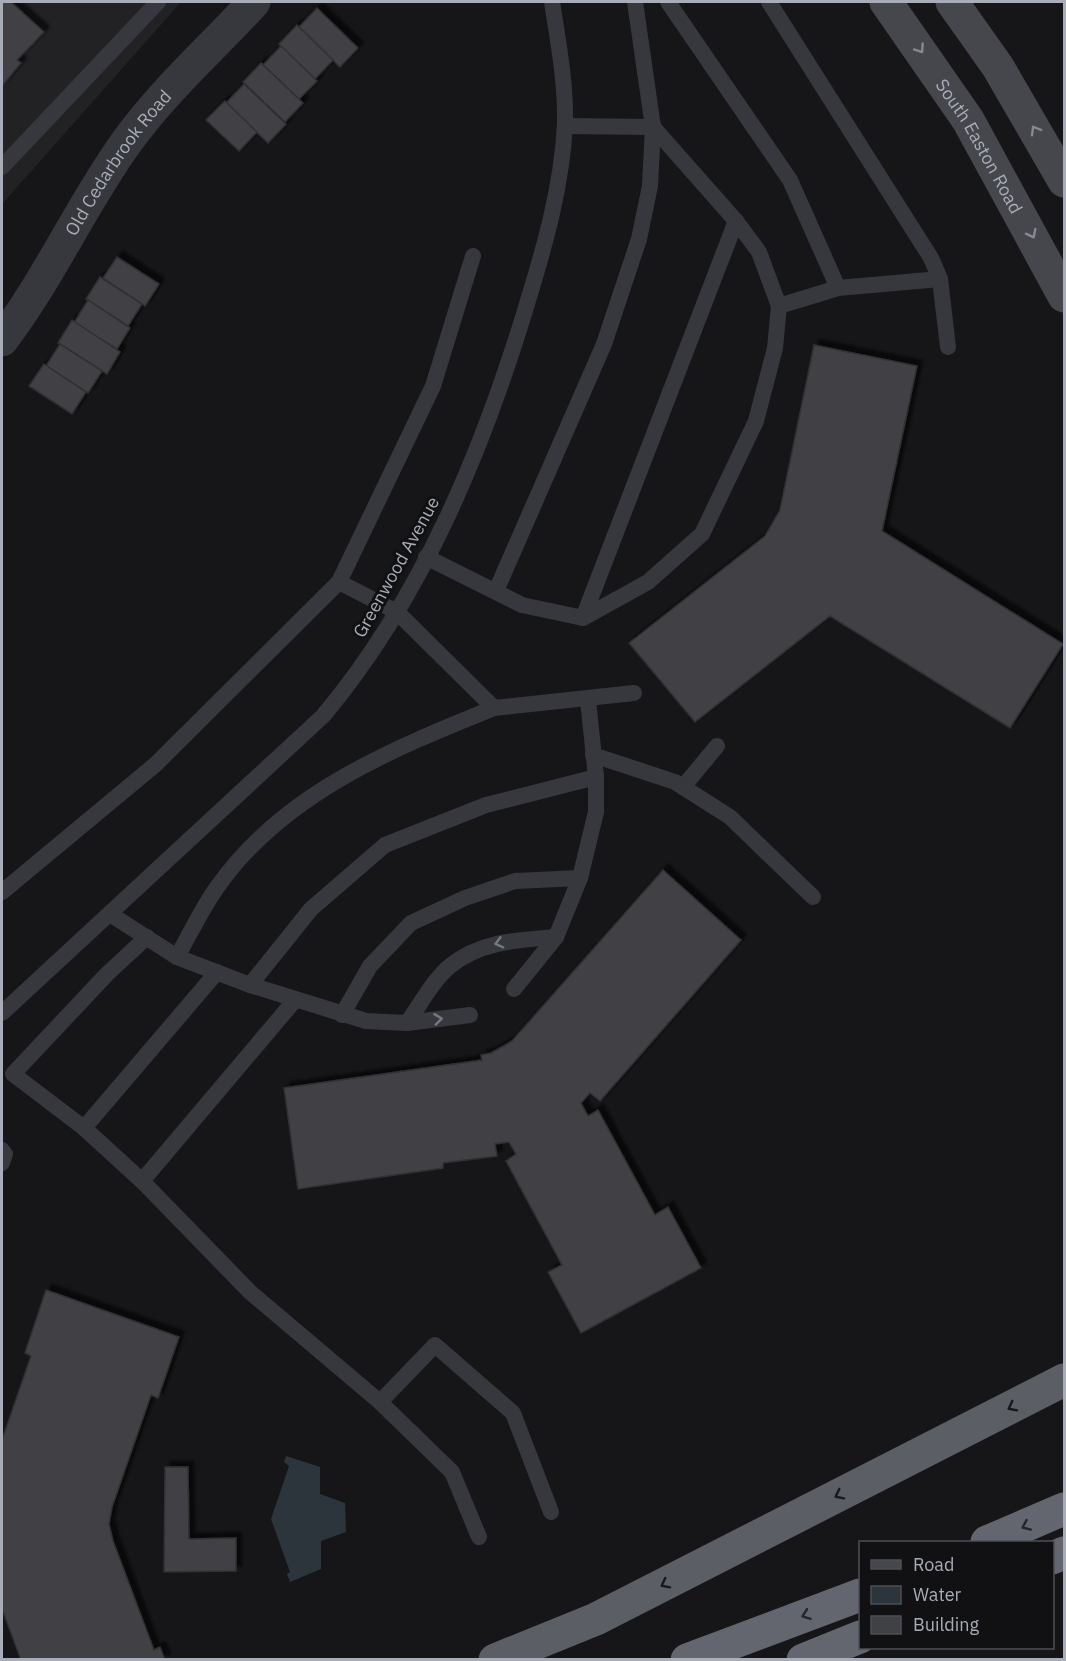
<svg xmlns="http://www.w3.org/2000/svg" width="1066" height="1661" font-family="'IBM Plex Sans',sans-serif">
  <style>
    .built { fill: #222225 }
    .water { fill: #2c353c }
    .building { fill: #404145; stroke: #303034; stroke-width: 1.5; filter: url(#shadow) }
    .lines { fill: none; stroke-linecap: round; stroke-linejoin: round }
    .service { stroke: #37383d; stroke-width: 16 }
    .minor { stroke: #37383d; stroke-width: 33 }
    .secondary { stroke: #45474d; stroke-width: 33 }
    .trunk { stroke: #5b5e65; stroke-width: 33 }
    .motorway { stroke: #63666e; stroke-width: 33 }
    .oneway { stroke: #858993 }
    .oneway2 { stroke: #757881 }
    .oneway3 { stroke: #18191b }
    .oneway4 { stroke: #26262a }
    .labels { text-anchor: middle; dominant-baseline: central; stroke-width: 6; stroke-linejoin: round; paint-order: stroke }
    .street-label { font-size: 18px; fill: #a8adb8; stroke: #111113 }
  </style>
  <defs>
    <filter id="shadow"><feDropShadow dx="5.5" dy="-5.5" stdDeviation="1.5" flood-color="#0009"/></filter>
  </defs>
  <rect width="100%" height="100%" fill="#161618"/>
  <!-- built -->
  <polygon class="built" points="2,2 181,2 2,204"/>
  <!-- water -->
  <polygon class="water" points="286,1456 320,1467 320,1494 345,1503 346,1532 321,1541 321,1569 290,1582 287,1574 290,1572 271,1519 289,1466 284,1462"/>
  <!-- building -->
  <g class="building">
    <polygon points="2,2 11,2 44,32 17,60 21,63 2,86"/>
    <polygon points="317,8 358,48 340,67 299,27"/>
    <polygon points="297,25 333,60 315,79 279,44"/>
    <polygon points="281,46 317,81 299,99 263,65"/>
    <polygon points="261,63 303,103 285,122 243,82"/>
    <polygon points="244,84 286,124 268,143 226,103"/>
    <polygon points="225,101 257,132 239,151 206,120"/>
    <polygon points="117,257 159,284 145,306 103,278"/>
    <polygon points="100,277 142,304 128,326 86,299"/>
    <polygon points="88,300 130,328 117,349 74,323"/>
    <polygon points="72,320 120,352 107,374 58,343"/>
    <polygon points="60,344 102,371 88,393 46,366"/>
    <polygon points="814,345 917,366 882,531 1063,644 1010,728 830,616 695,722 629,643 765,536 780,510"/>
    <polygon points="44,364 86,392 72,414 29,386"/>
    <polygon points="663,870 741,940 600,1101 590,1093 581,1103 588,1116 598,1110 655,1215 668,1207 701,1268 581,1333 548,1272 562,1265 506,1161 516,1154 509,1142 495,1144 497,1156 443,1163 443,1168 298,1189 284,1088 482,1060 481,1055 491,1053 512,1041"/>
    <polygon points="46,1290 179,1337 158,1398 151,1395 112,1507 109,1524 113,1541 154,1650 160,1647 165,1660 21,1660 2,1609 2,1440 31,1356 25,1353"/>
    <polygon points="165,1467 188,1467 189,1539 236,1538 236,1571 164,1572"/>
  </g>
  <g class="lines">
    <!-- service -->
    <g class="service">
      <polyline points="668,2 790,180 838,288 940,279"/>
      <polyline points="769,2 931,258 940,279 948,347"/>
      <polyline points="565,126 653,127 635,2"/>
      <polyline points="2,167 158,2"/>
      <polyline points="736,221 759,252 779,306 838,288"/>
      <polyline points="473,256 433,386 339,582 397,612 494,708 634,693"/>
      <polyline points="426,557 522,605 583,618 736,221 653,127 650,186 639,239 604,344 496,591"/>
      <polyline points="583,618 648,582 702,534 756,421 775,348 779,306"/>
      <path d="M494 708C392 749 284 793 218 886 202 908 190 934 177 957L250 985 311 909 385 845 486 805 596 777 588 700"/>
      <polyline points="593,755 675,782 730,817 813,897"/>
      <polyline points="683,787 717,746"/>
      <polyline points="2,892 156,764 339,582"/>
      <polyline points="110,914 177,957"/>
      <polyline points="147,937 107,974 13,1074 84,1128 217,972"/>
      <polyline points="250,985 366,1021 407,1023 470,1015"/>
      <polyline points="514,989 556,937 580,878 596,812 596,777"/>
      <path d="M2 1013 323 716C422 598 483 450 527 304 545 245 562 186 565 123 566 83 558 41 552 2"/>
      <polyline points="342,1015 370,966 411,923 465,898 515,881 580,878"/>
      <path d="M407 1023C420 1005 433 980 450 966 481 941 518 940 556 937"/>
      <polyline points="84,1128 142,1181 250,1292 380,1402 452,1472 479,1537"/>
      <polyline points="2,1150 5,1154 2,1163"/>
      <polyline points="142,1181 295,1000"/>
      <polyline points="380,1402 435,1345 513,1413 551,1512"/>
    </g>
    <!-- minor -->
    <path class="minor" id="s1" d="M2 340C50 277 82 203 128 140 165 89 212 48 254 2"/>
    <!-- secondary -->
    <g class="secondary">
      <path id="s2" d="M886 2 968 120 1064 296"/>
      <polyline points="952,2 998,67 1064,181"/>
    </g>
    <!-- trunk -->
    <polyline class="trunk" points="495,1660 596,1619 1064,1380"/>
    <!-- motorway -->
    <g class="motorway">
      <polyline points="987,1542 1064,1509"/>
      <polyline points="1052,1558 1064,1553"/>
      <polyline points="687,1660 860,1595"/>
      <polyline points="803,1660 860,1637"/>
    </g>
  </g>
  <!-- one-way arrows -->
  <defs><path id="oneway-chevron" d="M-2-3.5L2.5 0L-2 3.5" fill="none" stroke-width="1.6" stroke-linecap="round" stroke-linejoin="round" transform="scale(1.5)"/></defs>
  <g class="oneway">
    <use href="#oneway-chevron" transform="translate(920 49) rotate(56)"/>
    <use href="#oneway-chevron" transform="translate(1035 130) rotate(-120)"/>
    <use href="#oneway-chevron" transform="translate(1032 234) rotate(63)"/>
  </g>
  <g class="oneway2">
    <use href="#oneway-chevron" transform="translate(499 943) rotate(165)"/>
    <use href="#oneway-chevron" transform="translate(438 1019) rotate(-7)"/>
  </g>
  <g class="oneway3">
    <use href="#oneway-chevron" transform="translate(1012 1407) rotate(153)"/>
    <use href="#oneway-chevron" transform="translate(839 1495) rotate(153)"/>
    <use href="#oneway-chevron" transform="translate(665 1584) rotate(153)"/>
  </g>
  <g class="oneway4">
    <use href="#oneway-chevron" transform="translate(1026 1526) rotate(156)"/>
    <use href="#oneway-chevron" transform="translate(806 1615) rotate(160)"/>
  </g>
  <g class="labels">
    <!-- street labels -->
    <g class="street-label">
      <text stroke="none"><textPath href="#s2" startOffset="172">South Easton Road</textPath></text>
      <text stroke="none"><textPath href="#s1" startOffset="212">Old Cedarbrook Road</textPath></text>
      <text transform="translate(396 567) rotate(-61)">Greenwood Avenue</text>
    </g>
  </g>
  <!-- border -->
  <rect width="1066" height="1661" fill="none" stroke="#a8adb8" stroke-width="6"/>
  <!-- legend -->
  <rect x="859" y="1541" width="195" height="108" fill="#111113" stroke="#4d4f55" stroke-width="1.5"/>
  <rect x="871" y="1560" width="30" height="9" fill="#45474d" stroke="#4d4f55" stroke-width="1.5"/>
  <text x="913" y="1571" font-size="18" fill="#a8adb8">Road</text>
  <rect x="871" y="1586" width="30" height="18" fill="#2c353c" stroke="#4d4f55" stroke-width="1.5"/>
  <text x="913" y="1601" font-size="18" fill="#a8adb8">Water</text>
  <rect x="871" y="1616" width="30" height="18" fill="#404145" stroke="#4d4f55" stroke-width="1.5"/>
  <text x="913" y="1631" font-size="18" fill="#a8adb8">Building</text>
</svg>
